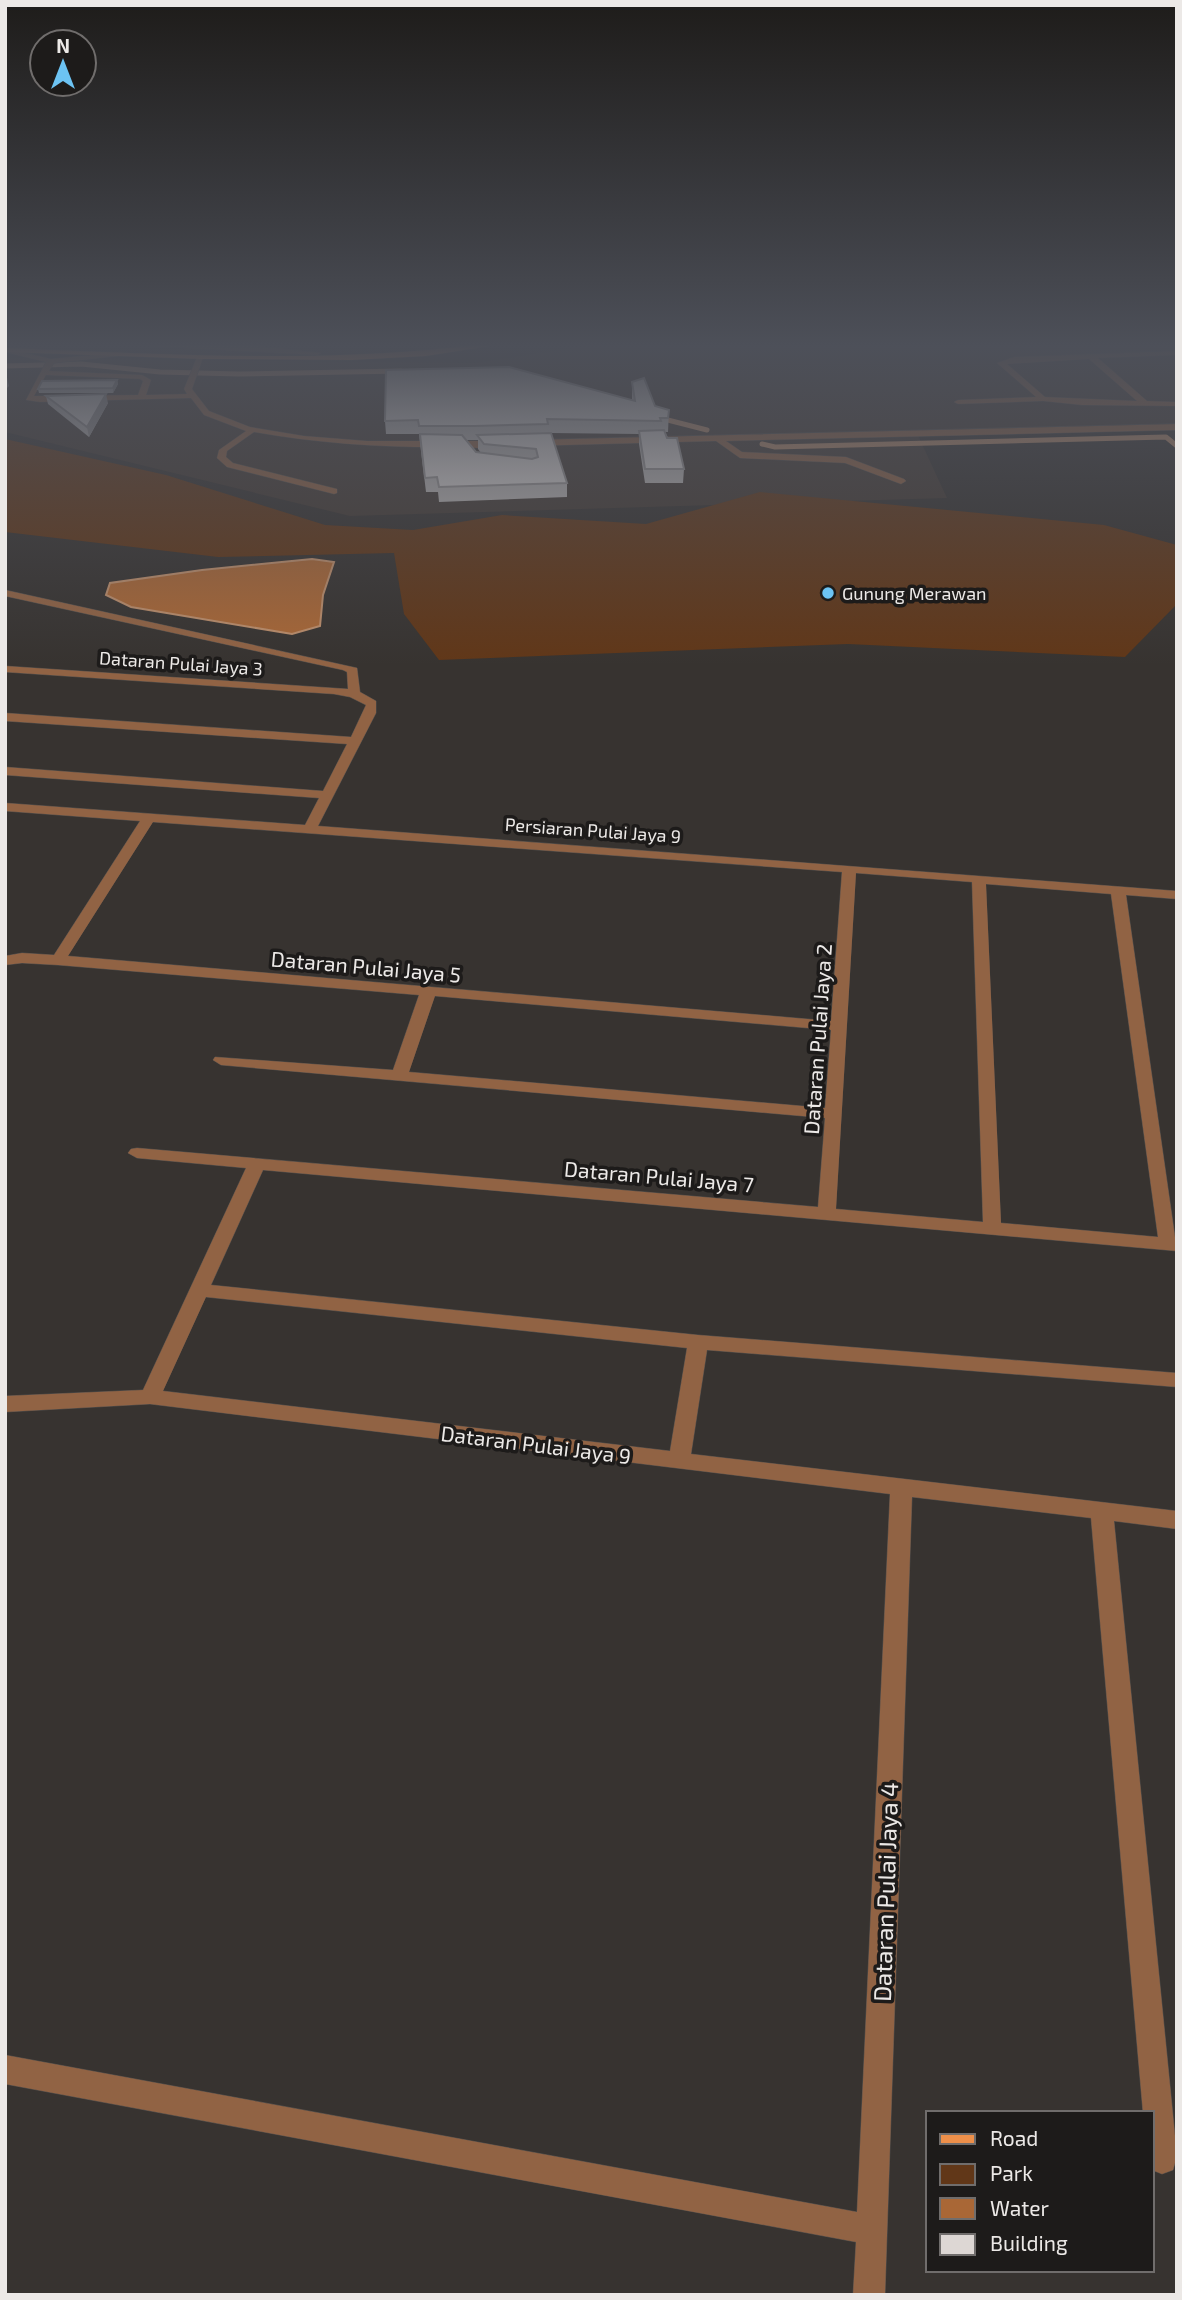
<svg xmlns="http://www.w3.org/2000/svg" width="1182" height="2300" font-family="'Exo 2',sans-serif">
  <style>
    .built { fill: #453b34 }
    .green { fill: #613718 }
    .water { fill: #a96736; stroke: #bd8e6b; stroke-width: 2 }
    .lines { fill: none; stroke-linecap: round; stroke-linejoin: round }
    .stream { stroke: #bd8e6b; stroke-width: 5 }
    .minor-casing { stroke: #54504d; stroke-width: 1 }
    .major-casing { stroke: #54504d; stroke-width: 1 }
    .minor { fill: #916344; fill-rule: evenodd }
    .major { fill: #ed8f4a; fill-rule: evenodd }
    .wall { fill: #beb9b6; fill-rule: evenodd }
    .shaded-wall { fill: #9b9694 }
    .building { fill: #ddd7d4; stroke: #9b9694; stroke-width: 2 }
    .poi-dot { fill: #6cc3f3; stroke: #1d1b1a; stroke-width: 2.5 }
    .labels { text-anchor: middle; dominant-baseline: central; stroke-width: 7; stroke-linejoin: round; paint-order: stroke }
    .far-poi-label { font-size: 18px; fill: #ece9e7; stroke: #1d1b1a; text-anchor: start }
    .far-street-label { font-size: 18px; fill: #ece9e7; stroke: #1d1b1a }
    .street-label { font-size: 21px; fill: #ece9e7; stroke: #1d1b1a }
    .near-street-label { font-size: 24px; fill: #ece9e7; stroke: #1d1b1a }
  </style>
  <rect width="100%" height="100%" fill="#373330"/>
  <!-- built -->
  <polygon class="built" points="604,343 1177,343 1177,423 916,431 947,498 350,516 5,432 5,358 476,363"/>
  <!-- green -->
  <polygon class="green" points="5,439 166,475 325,525 413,530 502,515 646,524 760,492 1104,525 1177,545 1177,604 1125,657 848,644 439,660 404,614 394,553 218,557 5,532"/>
  <!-- water -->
  <polygon class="water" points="312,559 334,562 323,595 320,626 292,634 131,607 106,595 110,583 202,570"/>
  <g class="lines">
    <!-- stream -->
    <g class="stream">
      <polyline points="5,366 81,364 160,372 239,374 401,371"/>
      <polyline points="656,417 707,430"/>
      <polyline points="762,444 775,447 1166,437 1177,446"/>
    </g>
    <defs>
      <g id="minor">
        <polygon points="99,343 247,345 321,353 317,355"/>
        <path d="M5 348 51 359 122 352 119 356 54 363 49 371 142 375 151 380 146 395 187 394 184 389 197 357 204 355 192 389 209 411 250 427 304 436 367 441H501L505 444C494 451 472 447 458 447 389 448 322 444 254 432L227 451 226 457 233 463 337 489V493L334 494 227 467 217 458 219 450 246 431 204 415 191 398 40 402 26 400 46 362 5 352ZM46 375 140 379 143 381 138 395 34 396Z"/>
        <path d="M1177 351V355L1098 358 1147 401 1177 402V406L1082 405 1043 401 958 404 954 402 958 400 1036 397 997 363 1014 357ZM1089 359 1137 401 1045 397 1007 364Z"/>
        <polygon points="1177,424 1177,430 726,441 742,452 846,457 904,479 906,481 901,484 845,463 740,458 716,441 529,446 525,443 529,440"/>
        <path d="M5 590 357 668 360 692 376 701V713L318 826 1177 891V899L1126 895 1177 1251 263 1170 211 1285 698 1335 1177 1373V1387L707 1350 691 1454 1177 1511V1529L1114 1521 1177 2156 1173 2170 1162 2174 1152 2170V2113H1143L1091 1518 912 1497 885 2295H853L856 2242 5 2084V2055L857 2212 890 1494 150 1404 5 1412V1396L143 1390 246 1168 137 1158 128 1153 131 1149 137 1148 818 1207 825 1118 221 1065 213 1060 215 1057 393 1070 419 995 58 965 22 963 5 965V956L22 953 54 955 140 821 5 811V803L305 825 319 798 5 775V767L323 791 347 744 5 721V713L351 737 366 705 350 697 334 694 5 672V666L348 689 347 672 343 670 5 596ZM153 822 842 872 831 1021 68 956ZM856 873 972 882 983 1222 836 1209ZM986 884 1111 894 1158 1237 1001 1223ZM435 996 831 1030 825 1108 409 1072ZM206 1297 687 1348 670 1451 163 1391Z"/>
      </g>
      <path id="major" d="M490 343H509L426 356 351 360 202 359 5 352V348C167 354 329 365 490 343Z"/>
    </defs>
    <!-- minor casing -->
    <use href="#minor" class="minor-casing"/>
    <!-- major casing -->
    <use href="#major" class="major-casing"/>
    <!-- minor -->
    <use href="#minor" class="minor"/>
    <!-- major -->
    <use href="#major" class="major"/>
  </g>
  <!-- wall -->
  <g class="wall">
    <polygon points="117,380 118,384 113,393 39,393 38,389"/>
    <path d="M632 382 655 406 669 410 668 432H665L684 469 683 483H645L639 444V434L551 433 567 483V497L439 502 438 492H426L419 434H386L385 421 632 400ZM466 440H478V449L481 453 476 452Z"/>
    <polygon points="46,396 108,403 89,437 48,404"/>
  </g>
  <!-- shaded-wall -->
  <g class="shaded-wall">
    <polygon points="6,373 9,386 5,390 5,374"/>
    <polygon points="117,380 118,384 113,393 113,388"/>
    <polygon points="106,394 108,403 89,437 87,427"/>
  </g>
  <!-- building -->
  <g class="building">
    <polygon points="509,367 635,401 632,382 644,378 655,406 669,410 668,418 660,418 661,421 547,419 548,424 475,426 419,426 418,420 385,421 386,370"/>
    <polygon points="117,380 113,388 38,389 42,381"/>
    <polygon points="106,394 87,427 46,396"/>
    <polygon points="664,430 667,438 677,438 684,469 645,469 639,431"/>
    <polygon points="551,433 567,483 439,487 437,477 425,478 420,434 462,435 476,452 532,459 538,457 536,449 484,444 477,435"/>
  </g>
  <!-- sky -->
  <linearGradient id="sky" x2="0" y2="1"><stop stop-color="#1e1c1a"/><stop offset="0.52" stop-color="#4d5059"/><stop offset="1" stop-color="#4d5059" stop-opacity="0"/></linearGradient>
  <rect width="1182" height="665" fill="url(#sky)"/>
  <!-- markers -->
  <circle class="poi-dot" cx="828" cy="593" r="7"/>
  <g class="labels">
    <!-- far-poi labels -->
    <g class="far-poi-label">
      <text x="842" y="593">Gunung Merawan</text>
    </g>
    <!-- far-street labels -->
    <g class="far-street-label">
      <text transform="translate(181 663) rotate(4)">Dataran Pulai Jaya 3</text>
      <text transform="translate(593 830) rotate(4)">Persiaran Pulai Jaya 9</text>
    </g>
    <!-- street labels -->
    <g class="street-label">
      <text transform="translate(366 966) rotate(5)">Dataran Pulai Jaya 5</text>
      <text transform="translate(817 1039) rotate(-86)">Dataran Pulai Jaya 2</text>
      <text transform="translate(659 1176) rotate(5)">Dataran Pulai Jaya 7</text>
      <text transform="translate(536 1444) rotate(7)">Dataran Pulai Jaya 9</text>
    </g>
    <!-- near-street labels -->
    <g class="near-street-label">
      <text transform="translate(885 1892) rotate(-88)">Dataran Pulai Jaya 4</text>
    </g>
  </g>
  <!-- border -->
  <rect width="1182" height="2300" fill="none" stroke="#ece9e7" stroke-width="14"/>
  <!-- legend -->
  <rect x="926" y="2111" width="228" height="161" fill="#1d1b1a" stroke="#706d6c" stroke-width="2"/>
  <rect x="940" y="2134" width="35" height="10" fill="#ed8f4a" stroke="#706d6c" stroke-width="2"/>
  <text x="990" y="2146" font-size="21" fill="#ece9e7">Road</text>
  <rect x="940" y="2164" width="35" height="21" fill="#613718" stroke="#706d6c" stroke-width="2"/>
  <text x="990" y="2181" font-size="21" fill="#ece9e7">Park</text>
  <rect x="940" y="2198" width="35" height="21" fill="#a96736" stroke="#706d6c" stroke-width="2"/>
  <text x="990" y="2216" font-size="21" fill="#ece9e7">Water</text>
  <rect x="940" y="2234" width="35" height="21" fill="#ddd7d4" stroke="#706d6c" stroke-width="2"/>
  <text x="990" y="2251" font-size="21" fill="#ece9e7">Building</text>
  <!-- north arrow -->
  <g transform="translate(63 63)"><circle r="33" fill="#1d1b1a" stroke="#706d6c" stroke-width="2"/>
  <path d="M0-5L12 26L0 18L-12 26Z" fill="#6cc3f3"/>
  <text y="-10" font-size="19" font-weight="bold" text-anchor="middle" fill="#ece9e7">N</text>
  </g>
</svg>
